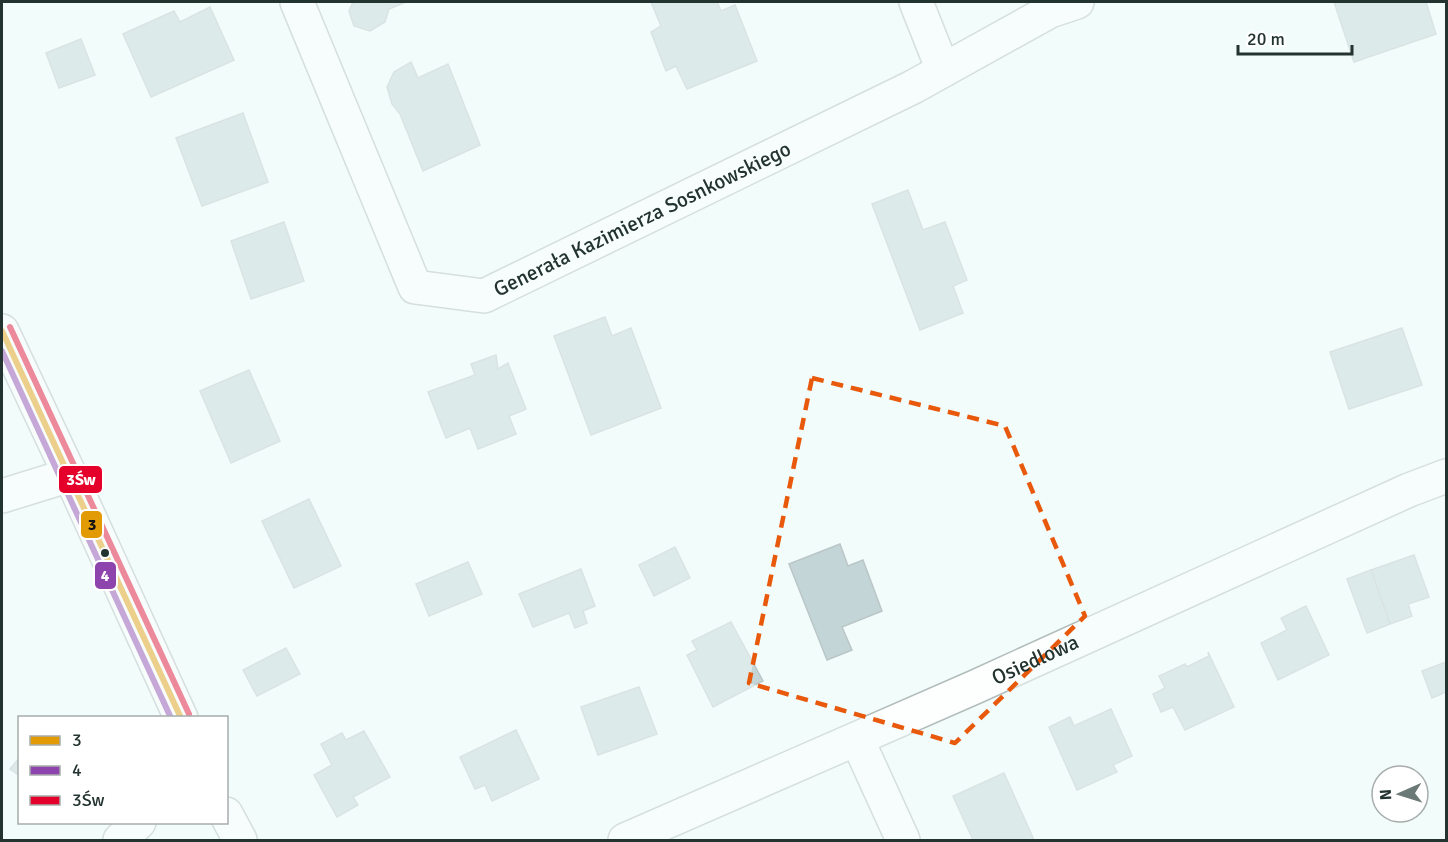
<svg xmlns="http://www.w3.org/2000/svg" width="1448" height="842" font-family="Signika,sans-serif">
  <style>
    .building { fill: #c4d5d7; stroke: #bac6c7; stroke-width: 1.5 }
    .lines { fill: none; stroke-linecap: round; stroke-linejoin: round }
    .minor-casing { stroke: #b2bdbb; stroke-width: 36 }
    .minor { stroke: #fdfffe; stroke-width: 33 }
    .bus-1-casing { stroke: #fff; stroke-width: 10 }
    .bus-2-casing { stroke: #fff; stroke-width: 10 }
    .bus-3-casing { stroke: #fff; stroke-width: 10 }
    .bus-1 { stroke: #e29a05; stroke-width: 6 }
    .bus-2 { stroke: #8e44ad; stroke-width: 6 }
    .bus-3 { stroke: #e4002b; stroke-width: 6 }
    .marked { fill: none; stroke: #e8590c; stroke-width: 4.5; stroke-dasharray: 12 8; stroke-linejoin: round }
    .bus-dot { fill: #233330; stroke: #fff; stroke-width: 2 }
    .labels { text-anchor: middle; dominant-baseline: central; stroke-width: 4.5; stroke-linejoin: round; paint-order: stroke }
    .street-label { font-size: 21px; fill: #233330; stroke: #fff }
    .line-badge { stroke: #fff; stroke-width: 2 }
    .badge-label { font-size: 16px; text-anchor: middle; font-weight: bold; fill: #fff }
    .pale-badge-label { font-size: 16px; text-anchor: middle; font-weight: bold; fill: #111 }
  </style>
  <rect width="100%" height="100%" fill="#f2fcfa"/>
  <!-- building -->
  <g class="building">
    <polygon points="353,2 406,2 389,9 385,22 370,31 354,26 349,11"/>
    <polygon points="651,2 717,2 721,11 735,5 757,61 687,89 676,66 666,71 651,32 661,26"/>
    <polygon points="1334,2 1426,2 1436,34 1354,62"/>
    <polygon points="210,7 234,60 151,97 123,34 174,11 180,22"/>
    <polygon points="81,39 95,75 59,88 46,53"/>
    <polygon points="411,62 418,78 448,64 480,145 423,171 400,114 392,104 387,87 394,72"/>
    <polygon points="243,113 268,182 202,206 176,138"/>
    <polygon points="908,190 923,230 945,222 967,280 953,286 963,313 920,330 872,204"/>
    <polygon points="284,222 304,281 251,299 231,241"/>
    <polygon points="605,317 612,336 631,328 661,408 591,435 554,336"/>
    <polygon points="1402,328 1422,385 1349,409 1330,352"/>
    <polygon points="496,355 498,369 508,363 526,409 509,416 516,434 478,449 470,428 446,438 428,392 475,375 471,364"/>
    <polygon points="249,370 280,441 231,463 200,391"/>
    <polygon points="309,499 341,566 294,588 262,521"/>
    <polygon points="840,544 848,566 863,560 882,611 842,627 852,650 827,660 789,564"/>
    <polygon points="675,547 690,578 654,596 639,565"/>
    <polygon points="1414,555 1429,597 1408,604 1412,616 1390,624 1371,570"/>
    <polygon points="468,562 482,594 429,616 416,584"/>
    <polygon points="581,569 595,606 583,611 587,623 575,628 569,613 533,627 519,594"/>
    <polygon points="1371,570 1390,624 1367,633 1347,579"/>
    <polygon points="1306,606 1329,655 1278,680 1261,643 1287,630 1281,618"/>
    <polygon points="731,622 763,681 713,707 687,655 697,650 692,641"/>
    <polygon points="286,648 300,674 257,696 243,670"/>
    <polygon points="1208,652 1234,707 1185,730 1173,707 1161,712 1153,694 1165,688 1159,676 1185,664 1187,667 1209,656"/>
    <polygon points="1446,662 1446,692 1432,698 1422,671"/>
    <polygon points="639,687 657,734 598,755 581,707"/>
    <polygon points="1111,709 1132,756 1113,765 1117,772 1077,790 1049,727 1070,717 1074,726"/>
    <polygon points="516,730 539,779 492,801 485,785 475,789 460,757"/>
    <polygon points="364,731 390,777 353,797 358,805 337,817 314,775 332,765 321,744 342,733 346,740"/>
    <polygon points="20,757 20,776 10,769"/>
    <polygon points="1004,773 1034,840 973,840 953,796"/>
  </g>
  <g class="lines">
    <defs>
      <g id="minor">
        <path id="s1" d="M297 2 415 287 484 296 913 87 1050 11 1077 2"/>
        <polyline points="916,2 943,70"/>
        <polyline points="2,331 70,475 181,718"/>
        <polyline points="2,496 70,475"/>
        <polyline points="857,739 903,840"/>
        <polyline points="226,814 240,840"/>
        <polyline points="120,840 139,822"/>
        <path id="s2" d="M625 840 975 687 1409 490 1446 476"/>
      </g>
    </defs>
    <!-- minor casing -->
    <use href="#minor" class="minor-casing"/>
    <!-- minor -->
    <use href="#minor" class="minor"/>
    <defs>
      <polyline id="bus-1" points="2,331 181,718"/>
      <polyline id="bus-2" points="2,351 171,718"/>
      <polyline id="bus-3" points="10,327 189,714"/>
    </defs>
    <!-- bus-1 casing -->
    <use href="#bus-1" class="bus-1-casing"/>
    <!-- bus-2 casing -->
    <use href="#bus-2" class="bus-2-casing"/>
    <!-- bus-3 casing -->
    <use href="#bus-3" class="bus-3-casing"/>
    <!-- bus-1 -->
    <use href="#bus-1" class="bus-1"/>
    <!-- bus-2 -->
    <use href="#bus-2" class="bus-2"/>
    <!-- bus-3 -->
    <use href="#bus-3" class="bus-3"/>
  </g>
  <!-- marked area -->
  <path d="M0 0H1448V842H0ZM812 378 1005 426 1085 616 955 743 749 683Z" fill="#f2fcfa" fill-opacity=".55" fill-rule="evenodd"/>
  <path class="marked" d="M812 378 1005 426 1085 616 955 743 749 683Z"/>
  <!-- markers -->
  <circle class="bus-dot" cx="105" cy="553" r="5"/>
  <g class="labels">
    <!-- street labels -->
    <g class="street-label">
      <text stroke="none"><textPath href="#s1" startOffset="554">Generała Kazimierza Sosnkowskiego</textPath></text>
      <text stroke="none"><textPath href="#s2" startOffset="448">Osiedlowa</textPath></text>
    </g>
  </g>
  <g class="line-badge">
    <rect x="58" y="465" width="45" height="29" rx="6" fill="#e4002b"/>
    <rect x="80" y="510" width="23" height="29" rx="6" fill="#e29a05"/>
    <rect x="94" y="561" width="23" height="29" rx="6" fill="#8e44ad"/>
  </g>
  <g class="badge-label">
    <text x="81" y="485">3Św</text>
    <text x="105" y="581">4</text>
  </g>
  <g class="pale-badge-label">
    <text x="92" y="530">3</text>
  </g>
  <!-- border -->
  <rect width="1448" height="842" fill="none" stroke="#233330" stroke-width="6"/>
  <!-- legend -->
  <rect x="18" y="716" width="210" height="108" fill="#ffffff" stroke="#a7adac" stroke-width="1.5"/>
  <rect x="30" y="736" width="30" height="9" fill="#e29a05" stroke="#a7adac" stroke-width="1.5"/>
  <text x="72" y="746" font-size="18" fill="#233330">3</text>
  <rect x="30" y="766" width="30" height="9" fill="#8e44ad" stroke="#a7adac" stroke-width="1.5"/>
  <text x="72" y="776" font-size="18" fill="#233330">4</text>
  <rect x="30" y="796" width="30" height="9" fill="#e4002b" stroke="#a7adac" stroke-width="1.5"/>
  <text x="72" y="806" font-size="18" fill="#233330">3Św</text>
  <!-- north arrow -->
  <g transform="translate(1400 794) rotate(267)"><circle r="28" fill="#ffffff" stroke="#a7adac" stroke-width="1.5"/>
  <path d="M0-4.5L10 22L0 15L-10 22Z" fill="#6b7977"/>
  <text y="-9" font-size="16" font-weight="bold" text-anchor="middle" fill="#233330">N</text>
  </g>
  <!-- scale -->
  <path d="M1238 45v9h114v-9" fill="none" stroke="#233330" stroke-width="3"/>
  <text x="1247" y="45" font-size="18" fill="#233330" stroke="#ffffff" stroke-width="4.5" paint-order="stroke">20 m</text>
</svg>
